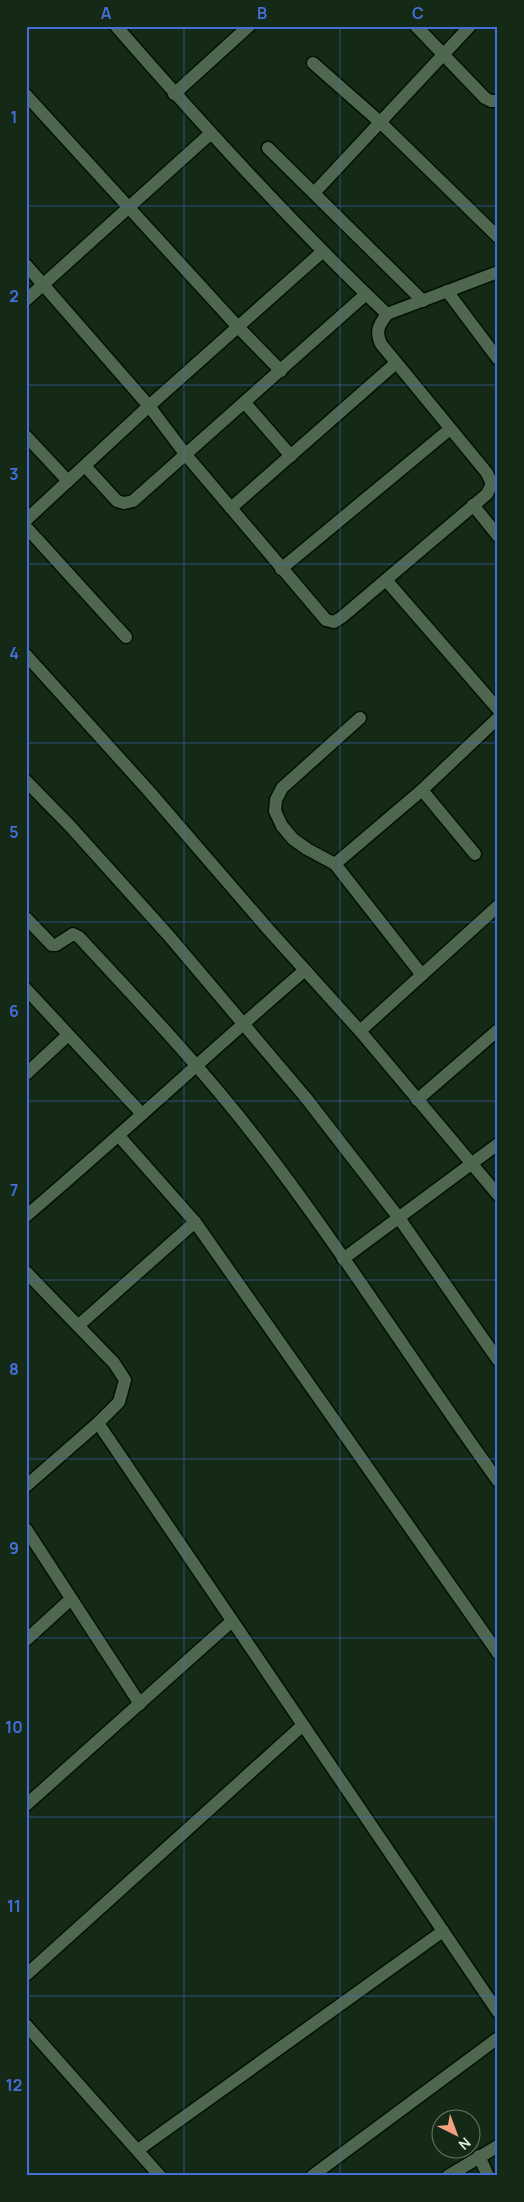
<svg xmlns="http://www.w3.org/2000/svg" width="524" height="2202" font-family="Manrope,sans-serif">
  <style>
    .lines { fill: none; stroke-linecap: round; stroke-linejoin: round }
    .minor-casing { stroke: #011203; stroke-width: 15 }
    .minor { stroke: #4f664f; stroke-width: 12 }
    .grid { fill: none; stroke: #446ed9; stroke-width: 1; stroke-opacity: 0.55 }
    .neatline { fill: none; stroke: #446ed9; stroke-width: 2 }
    .grid-label { font-size: 16px; text-anchor: middle; font-weight: bold; fill: #446ed9 }
  </style>
  <rect width="100%" height="100%" fill="#152a16"/>
  <g class="lines">
    <defs>
      <g id="minor">
        <polyline points="416,26 485,98 491,101 498,101"/>
        <polyline points="313,63 380,122 498,237"/>
        <polyline points="174,94 249,26"/>
        <polyline points="26,95 238,327 281,371"/>
        <polyline points="268,148 423,301"/>
        <polyline points="314,193 470,26"/>
        <path d="M26 265 149 406 186 455 326 620 334 622 342 617 487 494 492 484 487 473 381 344C375 331 379 325 387 314 291 223 203 126 116 26"/>
        <polyline points="447,291 498,359"/>
        <polyline points="26,300 210,134"/>
        <polyline points="387,314 498,272"/>
        <polyline points="245,403 291,456"/>
        <polyline points="26,436 68,481"/>
        <polyline points="85,466 117,501 124,503 133,501 366,294"/>
        <polyline points="473,505 498,536"/>
        <polyline points="231,508 396,363"/>
        <polyline points="26,520 149,406 322,252"/>
        <polyline points="26,527 126,637"/>
        <polyline points="281,569 450,429"/>
        <polyline points="386,580 498,709"/>
        <polyline points="26,655 148,790 268,929 360,1031 498,1195"/>
        <polyline points="360,718 282,788 276,800 275,811 282,826 293,839 307,849 335,864 422,975"/>
        <polyline points="26,781 70,826 169,936 306,1098 399,1218 498,1360"/>
        <polyline points="422,790 475,854"/>
        <polyline points="335,864 422,790 498,718"/>
        <path d="M26 918 52 945H56L73 934 79 937C140 1003 202 1068 256 1138 342 1249 416 1368 498 1481"/>
        <polyline points="26,989 142,1114"/>
        <polyline points="360,1031 498,906"/>
        <polyline points="26,1074 68,1035"/>
        <polyline points="417,1100 498,1030"/>
        <polyline points="119,1136 195,1222 498,1653"/>
        <path d="M26 1216C121 1135 211 1051 305 970"/>
        <polyline points="343,1259 498,1144"/>
        <polyline points="26,1272 114,1363 125,1380 119,1402 98,1423 26,1486"/>
        <polyline points="79,1325 195,1222"/>
        <polyline points="98,1423 498,2012"/>
        <polyline points="26,1529 140,1704"/>
        <polyline points="26,1640 71,1599"/>
        <polyline points="26,1805 232,1621"/>
        <polyline points="26,1975 303,1725"/>
        <polyline points="26,2025 160,2176"/>
        <polyline points="138,2150 443,1931"/>
        <polyline points="479,2156 488,2176"/>
        <polyline points="312,2176 498,2038"/>
        <polyline points="448,2176 498,2146"/>
      </g>
    </defs>
    <!-- minor casing -->
    <use href="#minor" class="minor-casing"/>
    <!-- minor -->
    <use href="#minor" class="minor"/>
  </g>
  <!-- grid -->
  <path class="grid" d="M184 26V2176M340 26V2176M26 206H498M26 385H498M26 564H498M26 743H498M26 922H498M26 1101H498M26 1280H498M26 1459H498M26 1638H498M26 1817H498M26 1996H498"/>
  <!-- border -->
  <rect width="524" height="2202" fill="none" stroke="#152a16" stroke-width="55"/>
  <!-- north arrow -->
  <g transform="translate(456 2134) rotate(138)"><circle r="24" fill="#152a16" stroke="#667866"/>
  <path d="M0-4L9 19L0 12L-9 19Z" fill="#f2a080"/>
  <text y="-8" font-size="14" font-weight="bold" text-anchor="middle" fill="#dfecdf">N</text>
  </g>
  <rect x="28" y="28" width="468" height="2146" class="neatline"/>
  <g class="grid-label">
    <text x="106" y="19">A</text>
    <text x="262" y="19">B</text>
    <text x="418" y="19">C</text>
    <text x="14" y="123">1</text>
    <text x="14" y="302">2</text>
    <text x="14" y="480">3</text>
    <text x="14" y="659">4</text>
    <text x="14" y="838">5</text>
    <text x="14" y="1017">6</text>
    <text x="14" y="1196">7</text>
    <text x="14" y="1375">8</text>
    <text x="14" y="1554">9</text>
    <text x="14" y="1733">10</text>
    <text x="14" y="1912">11</text>
    <text x="14" y="2091">12</text>
  </g>
</svg>
